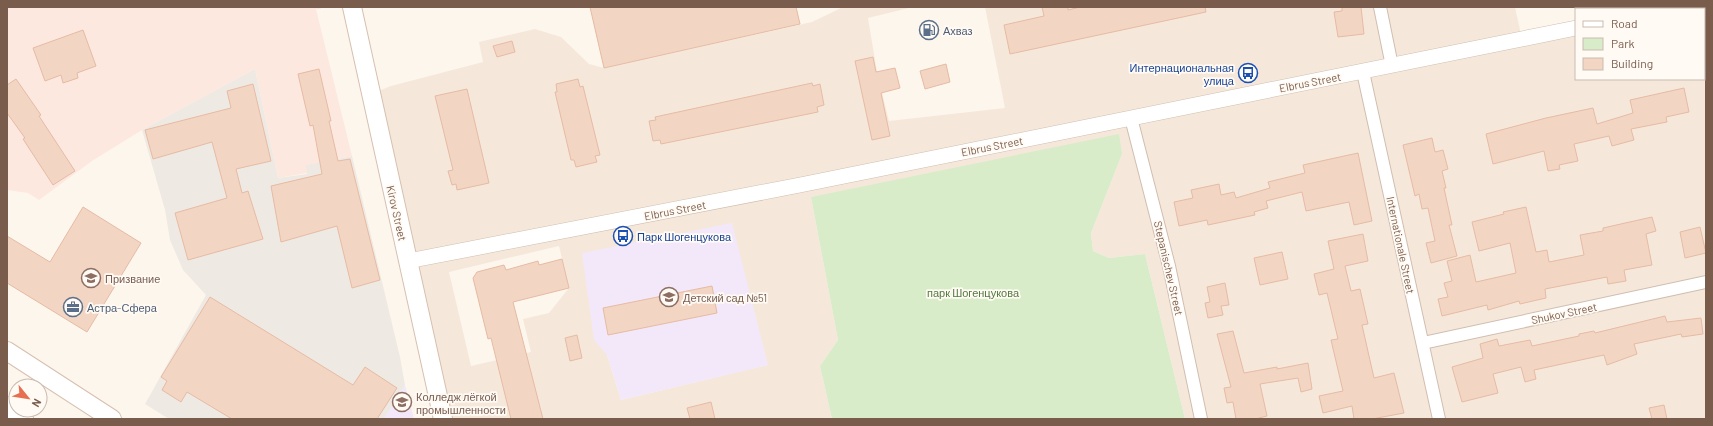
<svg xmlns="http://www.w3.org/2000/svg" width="1713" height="426" font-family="Barlow,sans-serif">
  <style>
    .residential { fill: #f5e8da; fill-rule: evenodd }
    .commercial { fill: #fde8e0 }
    .industrial { fill: #efe9e4 }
    .education { fill: #f3e8fa }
    .green { fill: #d8ecc9 }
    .building { fill: #f3d5c3; stroke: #e6bba3 }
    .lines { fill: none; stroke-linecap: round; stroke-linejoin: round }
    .minor-casing { stroke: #d1beb0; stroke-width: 14 }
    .tertiary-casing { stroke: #d1beb0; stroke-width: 16 }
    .secondary-casing { stroke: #d6c0b0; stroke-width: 20 }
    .minor { stroke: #fff; stroke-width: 12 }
    .tertiary { stroke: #fff; stroke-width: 15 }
    .secondary { stroke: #fff; stroke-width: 18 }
    .labels { text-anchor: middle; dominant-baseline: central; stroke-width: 3.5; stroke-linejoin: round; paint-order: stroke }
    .service-label { font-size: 11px; fill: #4e5e75; stroke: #fffaf3; text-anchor: start }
    .transit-label { font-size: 11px; fill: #164399; stroke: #fffaf3; text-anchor: end }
    .street-label { font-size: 11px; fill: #7a5c4d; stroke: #fffaf3 }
    .education-label { font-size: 11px; fill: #785e54; stroke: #fffaf3; text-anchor: start }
    .park-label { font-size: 11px; fill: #537a41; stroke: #fffaf3 }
  </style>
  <rect width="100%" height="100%" fill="#fdf6ec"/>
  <!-- residential -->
  <path class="residential" d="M843 7H913L868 18 877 72 889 121 1005 108 985 7H1515L1522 39 1576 28V79H1704V9H1670L1680 7H1706V419H1185L1145 254 1109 258 1093 251 1091 233 1122 154 811 197 838 340 820 366 832 419H443L371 94 391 86 483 62 479 42 535 29 561 37 589 64 604 68 812 22ZM559 246 569 288 549 313 523 319 531 352 471 366 449 272ZM607 355 767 365 621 400Z"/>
  <!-- commercial -->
  <polygon class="commercial" points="7,7 320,7 321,9 316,9 352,156 307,165 307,173 278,178 255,69 142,130 92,161 39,200 28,193 7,190"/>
  <!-- industrial -->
  <polygon class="industrial" points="255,69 278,178 307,174 306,165 352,156 400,357 405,385 384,419 322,419 255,377 229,419 169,419 145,404 206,295 183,270 170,240 165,210 142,130"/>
  <!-- education -->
  <g class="education">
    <polygon points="732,223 768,365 621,400 607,355 594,340 582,253"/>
    <polygon points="405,385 414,419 384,419"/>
  </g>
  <!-- green -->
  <polygon class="green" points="1119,134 1122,154 1091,233 1093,251 1109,258 1145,254 1185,419 832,419 820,366 838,340 811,197"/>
  <!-- building -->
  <g class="building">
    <polygon points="590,7 796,7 800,24 604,68"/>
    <polygon points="1042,7 1068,7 1068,10 1080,7 1205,7 1206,12 1010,54 1004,25 1044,16"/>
    <polygon points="1342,7 1361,7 1364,34 1338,37 1334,12 1342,11"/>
    <polygon points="83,30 96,66 77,73 78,78 63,83 61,75 45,81 33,48"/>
    <polygon points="512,41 515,52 497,57 493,46"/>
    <polygon points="873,57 876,72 895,68 900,88 881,93 890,136 872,140 855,61"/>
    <polygon points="946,64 950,82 925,89 920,71"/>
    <polygon points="319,69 331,121 329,121 338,161 350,159 380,280 352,288 337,226 281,242 271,186 322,174 313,125 310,126 298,74"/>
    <polygon points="16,79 41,115 39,116 75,171 53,185 23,139 25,138 7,113 7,85"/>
    <polygon points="578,79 580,87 583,86 600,155 595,156 597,162 576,167 574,160 571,160 555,92 557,92 556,84"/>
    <polygon points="812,83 813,86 820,84 824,105 817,107 818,112 661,144 660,140 653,141 649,121 656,120 655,117"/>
    <polygon points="253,84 271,161 236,169 242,193 248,191 263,239 188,260 175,213 227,198 212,142 153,159 145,130 231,108 227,91"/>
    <polygon points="1684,88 1689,112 1666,117 1667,122 1631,129 1634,140 1612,146 1609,136 1574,144 1578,161 1559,165 1560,169 1548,171 1544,151 1493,164 1486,134 1546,118 1593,108 1597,124 1633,113 1630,100"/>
    <polygon points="467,89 489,183 457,190 456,184 452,185 448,171 453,170 435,96"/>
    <polygon points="1432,138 1435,152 1443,150 1448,169 1442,171 1446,188 1444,188 1452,225 1449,225 1457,256 1431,263 1426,243 1435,241 1428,208 1422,209 1419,194 1415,196 1403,145"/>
    <polygon points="1358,153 1372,221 1354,225 1349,202 1306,211 1302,192 1266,201 1268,208 1254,212 1255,215 1208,225 1207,220 1179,226 1174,202 1193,198 1191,190 1219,184 1221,195 1234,192 1236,198 1270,188 1268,182 1305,173 1303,165"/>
    <polygon points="83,207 141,243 87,332 7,283 7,236 50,262"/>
    <polygon points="1526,207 1536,252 1547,250 1549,262 1584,255 1580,235 1603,231 1603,228 1652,217 1656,231 1646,234 1652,265 1624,270 1626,281 1608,284 1607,277 1545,289 1546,298 1520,304 1519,301 1488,310 1487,305 1442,316 1438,299 1448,297 1444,283 1452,281 1447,261 1470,255 1476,282 1516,273 1510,243 1479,251 1472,222 1504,214 1503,212"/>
    <polygon points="1700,227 1706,253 1685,258 1680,232"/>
    <polygon points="1363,234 1368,261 1345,266 1351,291 1360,289 1368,324 1362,325 1374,378 1394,373 1404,413 1372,419 1354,419 1352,406 1323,413 1319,396 1343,391 1331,340 1338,339 1327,293 1319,295 1314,274 1334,269 1328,241"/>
    <polygon points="1282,252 1288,279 1260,285 1254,258"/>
    <polygon points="562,259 569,288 513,302 543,419 511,419 491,338 488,339 473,278 477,272 504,265 506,270 538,261 539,265"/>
    <polygon points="1225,283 1229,305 1221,306 1223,315 1208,318 1205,303 1210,302 1207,287"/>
    <polygon points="712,286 717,313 608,335 603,308"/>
    <polygon points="210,297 353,385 365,367 397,388 377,419 232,419 187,392 181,402 162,390 167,381 161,377"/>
    <polygon points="1665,316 1667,322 1701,318 1703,334 1682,337 1681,334 1634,344 1637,354 1607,365 1604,355 1534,370 1536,379 1525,382 1521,367 1493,374 1498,393 1462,402 1452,367 1483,358 1480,344 1497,339 1499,346 1530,340 1532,346 1579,336 1579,334 1594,331 1595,333"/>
    <polygon points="1233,331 1244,373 1277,367 1277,369 1308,363 1312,389 1301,392 1298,378 1260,384 1267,416 1255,419 1236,419 1233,402 1227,403 1224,388 1231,387 1217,334"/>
    <polygon points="577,335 582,358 570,361 565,338"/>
    <polygon points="711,402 715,419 690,419 687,408"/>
    <polygon points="1664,405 1667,419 1652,419 1649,408"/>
  </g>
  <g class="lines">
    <defs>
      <g id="minor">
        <polyline points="1380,7 1392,66"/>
        <polyline points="1363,72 1439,419"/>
        <polyline points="1131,118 1169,266 1201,419"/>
        <polyline points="1423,343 1706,282"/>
      </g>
      <g id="tertiary">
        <polyline points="1670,9 1680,7"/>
        <polyline points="408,261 800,185 1576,28"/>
      </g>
      <g id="secondary">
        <polyline points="352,7 443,419"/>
        <polyline points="7,351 112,419"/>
        <polyline points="7,406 24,419"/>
      </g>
    </defs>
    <!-- minor casing -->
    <use href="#minor" class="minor-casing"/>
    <!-- tertiary casing -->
    <use href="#tertiary" class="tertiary-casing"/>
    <!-- secondary casing -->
    <use href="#secondary" class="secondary-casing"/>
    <!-- minor -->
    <use href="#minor" class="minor"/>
    <!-- tertiary -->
    <use href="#tertiary" class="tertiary"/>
    <!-- secondary -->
    <use href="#secondary" class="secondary"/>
  </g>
  <!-- icons -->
  <defs>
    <symbol id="fuel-ring" viewBox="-11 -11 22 22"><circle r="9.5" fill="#fffaf3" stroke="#5c6f8a" stroke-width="1.5"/><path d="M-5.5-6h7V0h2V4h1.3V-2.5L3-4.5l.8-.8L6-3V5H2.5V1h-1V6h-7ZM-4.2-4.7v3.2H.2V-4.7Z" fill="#5c6f8a"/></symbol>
    <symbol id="bus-ring" viewBox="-11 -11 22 22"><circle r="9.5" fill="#fffaf3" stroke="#1a4fb4" stroke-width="1.5"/><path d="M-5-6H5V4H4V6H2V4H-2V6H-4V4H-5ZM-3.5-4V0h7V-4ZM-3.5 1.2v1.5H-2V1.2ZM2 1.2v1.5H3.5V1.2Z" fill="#1a4fb4"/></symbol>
    <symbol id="university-ring" viewBox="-11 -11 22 22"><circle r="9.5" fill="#fffaf3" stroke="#8d6e63" stroke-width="1.5"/><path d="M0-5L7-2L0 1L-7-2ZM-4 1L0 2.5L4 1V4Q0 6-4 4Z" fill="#8d6e63"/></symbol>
    <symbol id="school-ring" viewBox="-11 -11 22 22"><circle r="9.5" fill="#fffaf3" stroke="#8d6e63" stroke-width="1.5"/><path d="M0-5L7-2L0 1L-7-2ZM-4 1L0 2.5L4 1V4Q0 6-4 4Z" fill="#8d6e63"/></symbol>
    <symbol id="office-ring" viewBox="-11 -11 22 22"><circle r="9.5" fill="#fffaf3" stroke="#5c6f8a" stroke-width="1.5"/><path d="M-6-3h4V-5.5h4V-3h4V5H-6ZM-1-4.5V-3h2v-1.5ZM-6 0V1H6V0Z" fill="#5c6f8a"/></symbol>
  </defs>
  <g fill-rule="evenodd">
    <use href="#fuel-ring" x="918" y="19" width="22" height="22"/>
    <use href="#bus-ring" x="1237" y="62" width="22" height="22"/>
    <use href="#bus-ring" x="612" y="225" width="22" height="22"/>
    <use href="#university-ring" x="80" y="267" width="22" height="22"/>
    <use href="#school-ring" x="658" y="286" width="22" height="22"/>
    <use href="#office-ring" x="62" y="296" width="22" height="22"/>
    <use href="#university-ring" x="391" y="391" width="22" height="22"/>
  </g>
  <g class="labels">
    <!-- service labels -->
    <g class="service-label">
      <text x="943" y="30">Ахваз</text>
      <text x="87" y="307">Астра-Сфера</text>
    </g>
    <!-- transit labels -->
    <g class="transit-label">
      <text x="1234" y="67">Интернациональная<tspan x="1234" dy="13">улица</tspan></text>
      <text x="637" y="236" text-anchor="start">Парк Шогенцукова</text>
    </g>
    <!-- street labels -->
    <g class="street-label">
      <text transform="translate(1310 82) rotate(-11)">Elbrus Street</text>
      <text transform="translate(992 146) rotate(-11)">Elbrus Street</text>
      <text transform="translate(675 210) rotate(-11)">Elbrus Street</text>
      <text transform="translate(397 213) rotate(77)">Kirov Street</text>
      <text transform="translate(1401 245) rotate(78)">Internationale Street</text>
      <text transform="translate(1169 268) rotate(77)">Stepanischev Street</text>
      <text transform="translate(1564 313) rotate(-12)">Shukov Street</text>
    </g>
    <!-- education labels -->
    <g class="education-label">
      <text x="105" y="278">Призвание</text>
      <text x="683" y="297">Детский сад №51</text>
      <text x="416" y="396">Колледж лёгкой<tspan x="416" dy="13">промышленности</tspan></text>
    </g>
    <!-- park labels -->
    <g class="park-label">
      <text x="973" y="292">парк Шогенцукова</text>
    </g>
  </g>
  <!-- border -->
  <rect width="1713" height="426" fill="none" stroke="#7a5c4d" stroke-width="16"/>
  <!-- legend -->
  <rect x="1575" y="8" width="130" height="72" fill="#fffaf3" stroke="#cabbb1"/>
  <rect x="1583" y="21" width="20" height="6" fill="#ffffff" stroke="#cabbb1"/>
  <text x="1611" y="28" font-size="12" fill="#7a5c4d">Road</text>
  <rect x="1583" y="38" width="20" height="12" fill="#d8ecc9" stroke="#cabbb1"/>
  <text x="1611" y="48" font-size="12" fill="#7a5c4d">Park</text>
  <rect x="1583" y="58" width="20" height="12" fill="#f3d5c3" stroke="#cabbb1"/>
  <text x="1611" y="68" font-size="12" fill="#7a5c4d">Building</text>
  <!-- north arrow -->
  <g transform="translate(28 398) rotate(120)"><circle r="19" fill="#fffaf3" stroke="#cabbb1"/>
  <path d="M0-3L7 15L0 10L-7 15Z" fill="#e76f51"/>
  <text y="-6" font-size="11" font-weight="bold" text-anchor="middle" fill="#7a5c4d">N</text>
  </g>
</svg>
